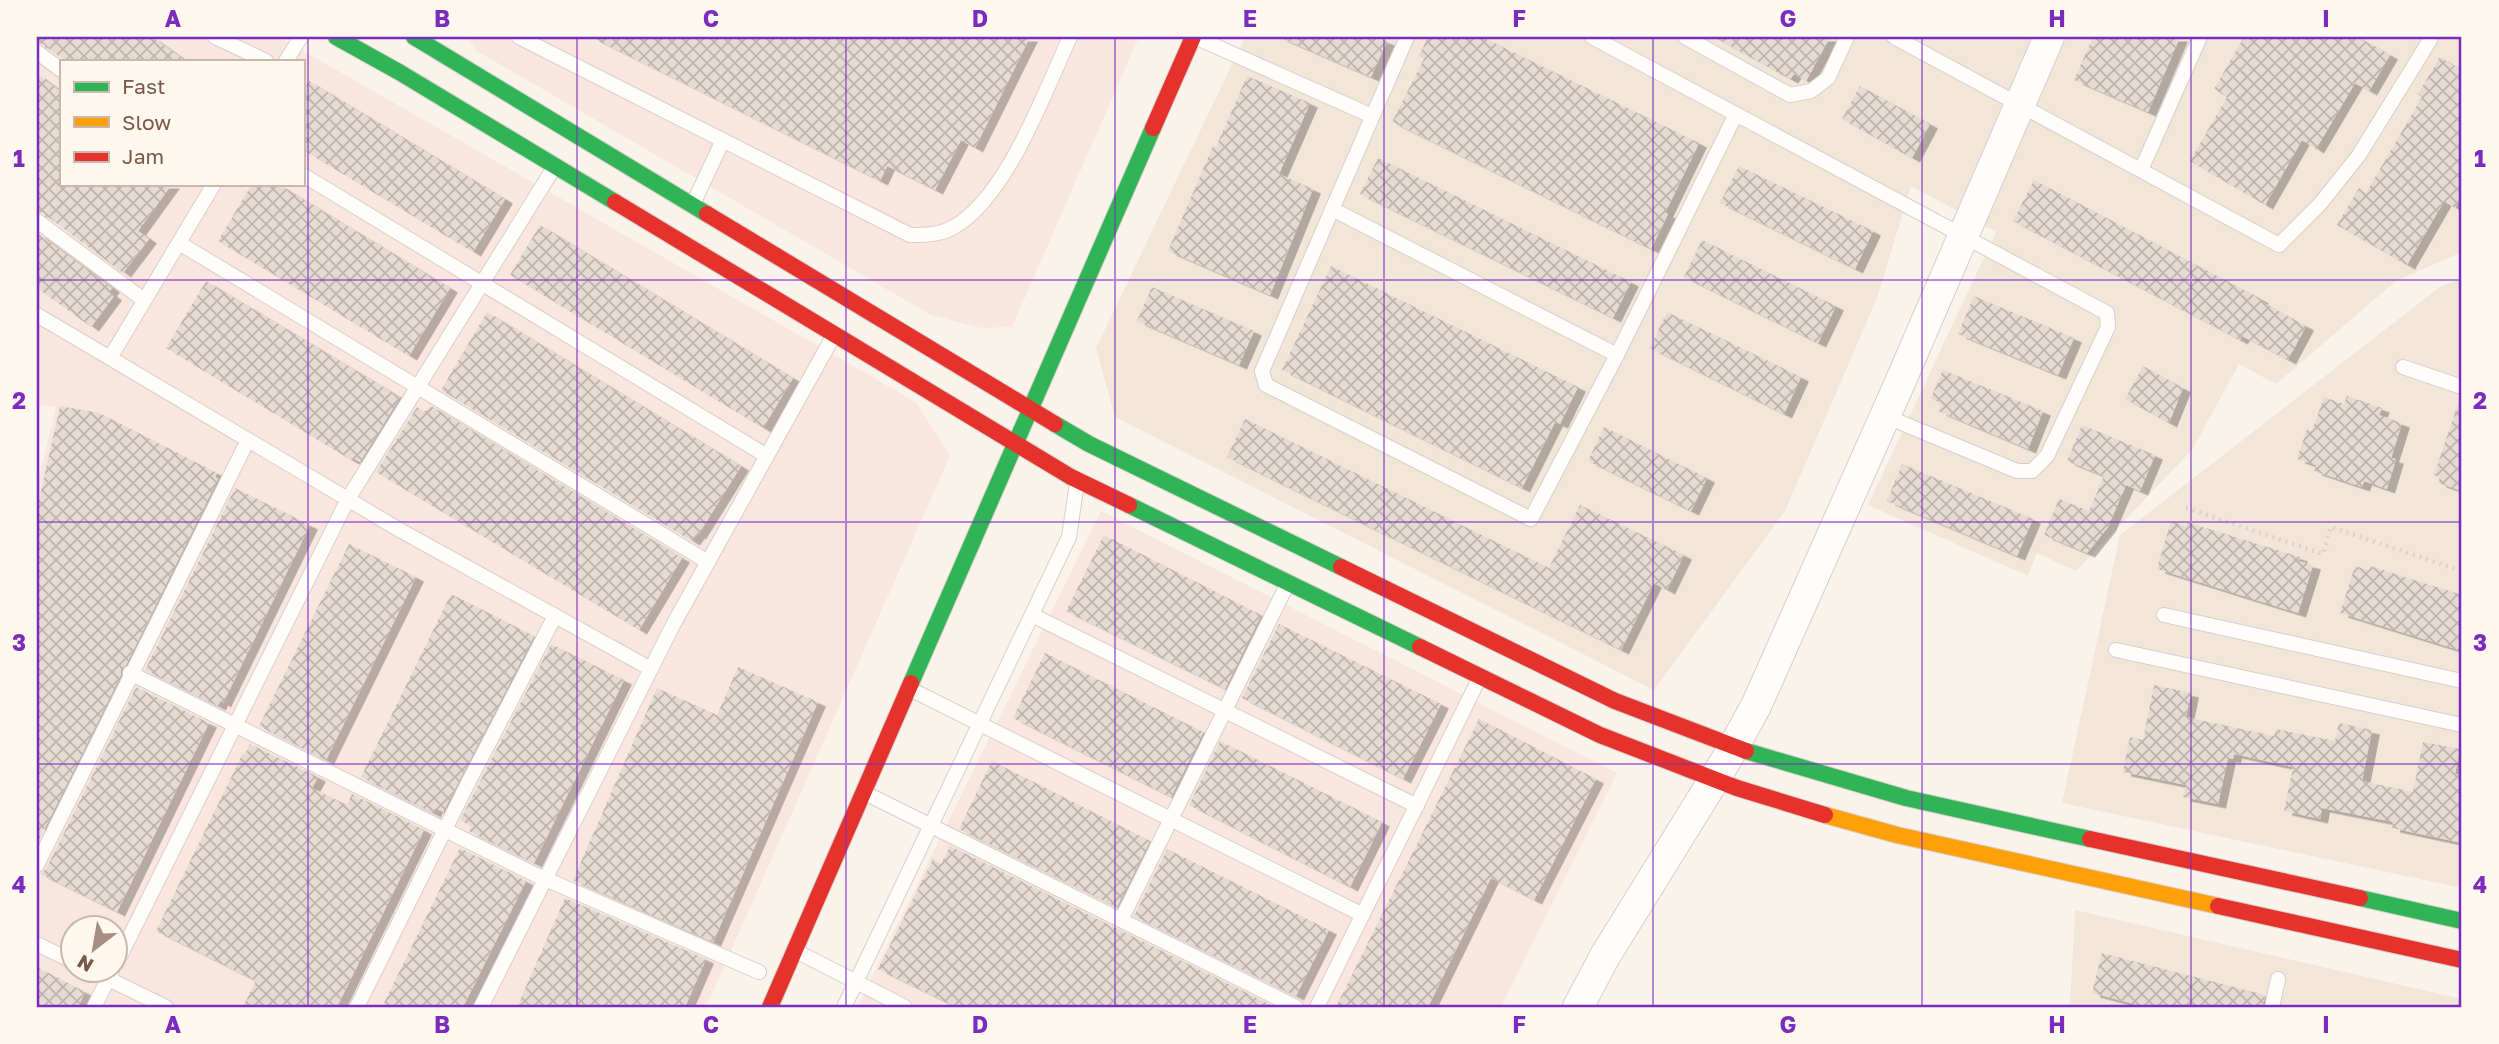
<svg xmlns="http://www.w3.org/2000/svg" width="2499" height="1044" font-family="'Golos Text',sans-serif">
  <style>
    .residential { fill: #f2e6d9 }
    .commercial { fill: #f9e7df; fill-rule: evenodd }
    .building { fill: url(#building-cross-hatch); filter: url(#shadow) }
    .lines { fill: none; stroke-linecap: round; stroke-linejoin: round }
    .lane-casing { stroke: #d8cfc8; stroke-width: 16 }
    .street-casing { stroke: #d8cfc8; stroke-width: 32 }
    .fast-casing { stroke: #d9cfc8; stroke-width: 18 }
    .slow-casing { stroke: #d9cfc8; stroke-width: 18 }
    .jam-casing { stroke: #d9cfc8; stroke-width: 18 }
    .path { stroke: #dcd2ce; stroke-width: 4.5; stroke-dasharray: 2 5; stroke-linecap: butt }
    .lane { stroke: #fefdfc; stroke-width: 14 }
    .street { stroke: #fefdfc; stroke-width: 30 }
    .fast { stroke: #30b455; stroke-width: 16 }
    .slow { stroke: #ff9f0a; stroke-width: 16 }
    .jam { stroke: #e5322d; stroke-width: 16 }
    .grid { fill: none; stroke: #7b2cbf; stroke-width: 2; stroke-opacity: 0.55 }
    .neatline { fill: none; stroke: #7b2cbf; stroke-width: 2.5 }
    .grid-label { font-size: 23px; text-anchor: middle; font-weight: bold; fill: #7b2cbf }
  </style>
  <defs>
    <pattern id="building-cross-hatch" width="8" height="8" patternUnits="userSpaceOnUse" patternTransform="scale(1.75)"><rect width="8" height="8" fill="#e5dbd3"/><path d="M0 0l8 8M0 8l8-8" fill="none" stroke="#bfb4ad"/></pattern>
    <filter id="shadow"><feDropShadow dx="8" dy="4.5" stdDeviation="0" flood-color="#0004"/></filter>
  </defs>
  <rect width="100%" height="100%" fill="#f9f3ec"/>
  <!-- residential -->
  <g class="residential">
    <polygon points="1245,37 2462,37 2462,252 2396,281 2276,384 2239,364 2192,450 2076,571 2037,553 2028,576 1868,505 1996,232 1911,186 1877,298 1785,511 1654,690 1115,417 1096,348"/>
    <polygon points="2462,278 2462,888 2062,803 2120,535 2440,287"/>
    <polygon points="2075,910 2462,999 2462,1007 2070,1007"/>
  </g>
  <!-- commercial -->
  <g class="commercial">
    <path d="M37 37H279L916 402 950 456 706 1007H37V486L56 407 37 405ZM61 61H303V184H61ZM74 928H116V970H74Z"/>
    <polygon points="466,37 1139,37 1012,327 981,328 931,315 477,51"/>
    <polygon points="1101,511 1617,773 1501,1007 857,1007"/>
  </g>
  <!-- building -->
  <g class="building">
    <polygon points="37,37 152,37 186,61 65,61 43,44 37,43"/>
    <polygon points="591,37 1030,37 975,148 961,140 935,190 887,166 880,181"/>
    <polygon points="1279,37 1376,37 1387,41 1371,77"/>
    <polygon points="1428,37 1482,37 1699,143 1665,213 1668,214 1651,249 1392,122 1424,59 1419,56"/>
    <polygon points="1714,37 1830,37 1806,81 1794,74 1790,79"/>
    <polygon points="2093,37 2180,37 2148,112 2074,80"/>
    <polygon points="2244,37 2358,37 2390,55 2369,91 2355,83 2316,149 2302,140 2265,205 2190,161 2227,97 2214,89"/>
    <polygon points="2440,57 2462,71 2462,195 2455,208 2444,201 2407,265 2337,225 2359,188 2366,193 2422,97 2418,94"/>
    <polygon points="37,74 61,92 61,184 172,184 138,231 149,239 123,273 43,213 37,212"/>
    <polygon points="1247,76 1310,103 1279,174 1313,189 1270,295 1168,251 1213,146 1216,147"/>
    <polygon points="309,81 505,199 473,252 303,150 303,91"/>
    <polygon points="1860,86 1930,124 1912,158 1842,119"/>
    <polygon points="1378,158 1631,282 1613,318 1360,194"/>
    <polygon points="1739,166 1873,231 1855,269 1720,203"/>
    <polygon points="2034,180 2261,299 2260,301 2306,326 2288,360 2242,336 2240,340 2013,221"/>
    <polygon points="252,184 278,184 450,288 409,356 218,241"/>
    <polygon points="540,225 793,378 763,428 510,275"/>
    <polygon points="37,233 112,288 109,292 114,296 91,327 37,288"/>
    <polygon points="1702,240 1836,306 1818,343 1684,277"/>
    <polygon points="1331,266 1578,387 1560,424 1555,422 1522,488 1282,370"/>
    <polygon points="206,281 400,397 360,462 353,458 351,460 166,348"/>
    <polygon points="1152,287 1254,331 1239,365 1137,321"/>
    <polygon points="1974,296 2074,338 2058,375 1958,334"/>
    <polygon points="487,312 741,466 698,535 697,534 692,541 441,390"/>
    <polygon points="1667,312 1801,377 1784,414 1650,348"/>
    <polygon points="2143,366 2183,388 2169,423 2125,399"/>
    <polygon points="1943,370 2043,411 2028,449 1938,411 1942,404 1931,398"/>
    <polygon points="2347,396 2382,408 2379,415 2402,423 2391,458 2396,459 2387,489 2364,481 2362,487 2314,471 2316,465 2297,459 2307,429 2312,431 2324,397 2344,404"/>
    <polygon points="2459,401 2462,401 2462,491 2438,483 2440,477 2434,475"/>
    <polygon points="60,406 99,413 217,473 215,477 218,479 126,665 121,669 121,675 37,844 37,509"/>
    <polygon points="431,406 682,558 639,630 376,472 417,407 424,412"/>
    <polygon points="1245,419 1549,568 1580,505 1684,555 1667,590 1654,583 1621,650 1227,457"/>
    <polygon points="2082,425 2155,455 2140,491 2126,485 2108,527 2087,553 2044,535 2059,499 2089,511 2104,476 2067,461"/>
    <polygon points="1604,427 1707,478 1691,511 1588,461"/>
    <polygon points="1902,464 2033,519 2017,556 1887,501"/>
    <polygon points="235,488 310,525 223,703 220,701 218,706 145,670"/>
    <polygon points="2171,521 2185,526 2186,522 2222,533 2300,557 2298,561 2313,565 2298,613 2157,569"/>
    <polygon points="1104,535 1261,615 1225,689 1066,611"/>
    <polygon points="349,544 416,577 326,760 259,726"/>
    <polygon points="2355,566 2369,570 2370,566 2462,595 2462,651 2340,613"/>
    <polygon points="451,594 534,636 443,812 435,808 433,813 361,777"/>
    <polygon points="1279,624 1441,704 1403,779 1242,698"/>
    <polygon points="551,644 624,680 534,863 469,831 471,826 460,820"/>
    <polygon points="1045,653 1201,731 1203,733 1171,797 1013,718"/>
    <polygon points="738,667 818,702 713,942 573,880 657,688 717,715"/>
    <polygon points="2154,685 2191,693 2186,717 2274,736 2276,729 2335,741 2339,723 2372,730 2362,781 2413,792 2423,742 2460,749 2455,774 2462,775 2462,843 2392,828 2393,822 2322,808 2320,819 2284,811 2293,767 2234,754 2233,759 2228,758 2218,804 2183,797 2186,785 2123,772 2130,737 2143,740"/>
    <polygon points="136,687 209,723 117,912 40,874 46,869"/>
    <polygon points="1479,719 1596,779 1534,900 1491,878 1428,1007 1336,1007"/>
    <polygon points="1220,741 1382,822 1350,887 1189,805"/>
    <polygon points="250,744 318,777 312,788 347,805 352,794 424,830 337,1007 243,1007 256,981 156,931 243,753 245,754"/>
    <polygon points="992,761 1150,841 1117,907 959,829"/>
    <polygon points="950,846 1275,1007 956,1007 878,969 933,859 941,864"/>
    <polygon points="460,848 526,881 463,1007 382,1007"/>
    <polygon points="1167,849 1329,930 1296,996 1134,916"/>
    <polygon points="565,898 706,959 685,1007 517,1007"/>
    <polygon points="2102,953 2265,995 2263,1007 2145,1007 2092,993"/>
    <polygon points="37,967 85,992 78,1007 37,1007"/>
  </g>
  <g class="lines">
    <defs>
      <g id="lane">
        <polyline points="215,37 266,61"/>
        <path d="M519 37 910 235C925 235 939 235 952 228 1006 200 1045 91 1070 37"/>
        <polyline points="1195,37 1372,116"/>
        <polyline points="1407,37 1262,371 1266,385 1531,519 1617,355 1736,114"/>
        <polyline points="1592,37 2107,313 2108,327 2047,456 2032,471 2017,471 1885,416"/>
        <polyline points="1685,37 1790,95 1811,91 1828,78 1847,37"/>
        <polyline points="1894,37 2279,245 2320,204 2359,155 2430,40 2429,37"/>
        <polyline points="37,52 61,70"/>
        <polyline points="286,61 301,37"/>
        <polyline points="2141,170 2200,37"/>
        <polyline points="303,175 767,456"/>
        <polyline points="214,184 110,358 398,529 651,669"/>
        <polyline points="694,202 723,140"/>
        <polyline points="1332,209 1617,355"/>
        <polyline points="37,221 144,300"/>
        <polyline points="179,243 708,562"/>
        <polyline points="37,315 110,358"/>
        <polyline points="2403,367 2462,387"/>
        <polyline points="1032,615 1417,806"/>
        <polyline points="2164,615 2462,681"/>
        <polyline points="2116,650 2462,725"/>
        <polyline points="130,673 534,874 759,972"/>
        <polyline points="910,689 1363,915"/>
        <polyline points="865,793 1296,1007"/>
        <polyline points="37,865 248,440"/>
        <polyline points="1121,920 1288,583"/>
        <polyline points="37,944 74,962"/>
        <polyline points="796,951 905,1007"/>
        <polyline points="116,964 348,499 555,166"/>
        <polyline points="90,970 166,1007"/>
        <polyline points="94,1007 112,971"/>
        <polyline points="357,1007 467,785 555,616"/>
        <polyline points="481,1007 673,625 834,335"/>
        <polyline points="844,1007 1069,537 1077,483"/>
        <polyline points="1317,1007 1479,679"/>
        <polyline points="2272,1007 2278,979"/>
      </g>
      <polyline id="street" points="1578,1007 1605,956 1725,762 1756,706 1898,387 2049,37"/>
      <g id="fast">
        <polyline points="336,37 399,72 615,202"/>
        <polyline points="414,37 707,214"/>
        <polyline points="1055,424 1089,444 1341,567"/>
        <polyline points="1129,505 1420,647"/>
        <polyline points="911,683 1153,128"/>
        <polyline points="1746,751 1906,798 2090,839"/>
        <polyline points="2360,898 2462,921"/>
      </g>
      <polyline id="slow" points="1825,815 1897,835 2218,906"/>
      <g id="jam">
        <polyline points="1153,128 1193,37"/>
        <polyline points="615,202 1071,477 1129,505"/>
        <polyline points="707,214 1055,424"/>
        <polyline points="1341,567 1615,701 1746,751"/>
        <polyline points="1420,647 1600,735 1737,788 1825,815"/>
        <polyline points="2090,839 2360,898"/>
        <polyline points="2218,906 2462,960"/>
        <polyline points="770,1007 911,683"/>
      </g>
    </defs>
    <!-- lane casing -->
    <use href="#lane" class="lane-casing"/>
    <!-- street casing -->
    <use href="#street" class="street-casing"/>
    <!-- fast casing -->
    <use href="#fast" class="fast-casing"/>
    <!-- slow casing -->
    <use href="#slow" class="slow-casing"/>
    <!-- jam casing -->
    <use href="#jam" class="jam-casing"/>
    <!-- path -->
    <polyline class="path" points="2186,508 2323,554 2331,527 2462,571"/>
    <!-- lane -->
    <use href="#lane" class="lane"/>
    <!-- street -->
    <use href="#street" class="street"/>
    <!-- fast -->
    <use href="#fast" class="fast"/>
    <!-- slow -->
    <use href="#slow" class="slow"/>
    <!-- jam -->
    <use href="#jam" class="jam"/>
  </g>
  <!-- grid -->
  <path class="grid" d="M308 37V1007M577 37V1007M846 37V1007M1115 37V1007M1384 37V1007M1653 37V1007M1922 37V1007M2191 37V1007M37 280H2462M37 522H2462M37 764H2462"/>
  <!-- border -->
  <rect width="2499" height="1044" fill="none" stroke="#fff8ee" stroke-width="77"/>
  <!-- legend -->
  <rect x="60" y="60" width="245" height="126" fill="#fff8ee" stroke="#cab8ac" stroke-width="2"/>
  <rect x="74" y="82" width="35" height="10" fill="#30b455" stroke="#cab8ac" stroke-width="2"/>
  <text x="122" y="94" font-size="21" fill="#7a5849">Fast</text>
  <rect x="74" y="117" width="35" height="10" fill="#ff9f0a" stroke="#cab8ac" stroke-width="2"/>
  <text x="122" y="130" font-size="21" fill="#7a5849">Slow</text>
  <rect x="74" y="152" width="35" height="10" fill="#e5322d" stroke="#cab8ac" stroke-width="2"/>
  <text x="122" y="164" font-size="21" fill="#7a5849">Jam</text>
  <!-- north arrow -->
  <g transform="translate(94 949) rotate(211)"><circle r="33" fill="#fff8ee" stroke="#cab8ac" stroke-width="2"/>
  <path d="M0-5L12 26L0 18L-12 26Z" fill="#a68e82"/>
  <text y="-10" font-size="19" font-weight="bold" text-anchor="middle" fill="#7a5849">N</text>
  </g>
  <rect x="38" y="38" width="2422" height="968" class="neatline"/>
  <g class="grid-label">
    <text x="173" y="27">A</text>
    <text x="442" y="27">B</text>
    <text x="711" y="27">C</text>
    <text x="980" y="27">D</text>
    <text x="1250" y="27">E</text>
    <text x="1519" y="27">F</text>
    <text x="1788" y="27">G</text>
    <text x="2057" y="27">H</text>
    <text x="2326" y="27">I</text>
    <text x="19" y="167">1</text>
    <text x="2480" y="167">1</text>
    <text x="19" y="409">2</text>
    <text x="2480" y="409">2</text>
    <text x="19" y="651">3</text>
    <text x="2480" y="651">3</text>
    <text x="19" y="893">4</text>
    <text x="2480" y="893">4</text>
    <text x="173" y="1033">A</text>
    <text x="442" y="1033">B</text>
    <text x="711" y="1033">C</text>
    <text x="980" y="1033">D</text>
    <text x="1250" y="1033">E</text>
    <text x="1519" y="1033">F</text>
    <text x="1788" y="1033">G</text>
    <text x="2057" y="1033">H</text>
    <text x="2326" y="1033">I</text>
  </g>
</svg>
